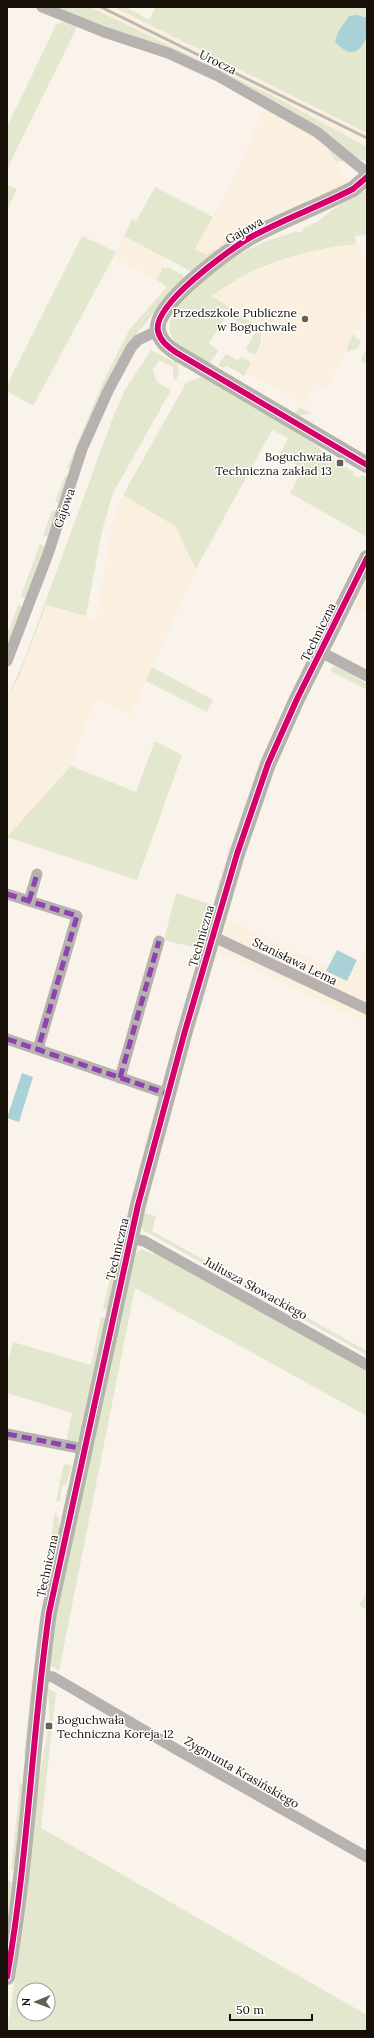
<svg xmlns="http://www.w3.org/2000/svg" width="374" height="2038" font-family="Lora,serif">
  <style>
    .built { fill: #fbefdf }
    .green { fill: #e3e7cd; fill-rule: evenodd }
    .water { fill: #abd1d8 }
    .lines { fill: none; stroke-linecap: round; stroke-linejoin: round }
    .street { stroke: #b7b2b0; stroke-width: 11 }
    .secondary { stroke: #b6b2ac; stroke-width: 16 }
    .rail { stroke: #bdb8b5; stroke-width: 3 }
    .quiet { stroke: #8e44ad; stroke-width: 5; stroke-dasharray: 10 5; stroke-linecap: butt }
    .cycleway-casing { stroke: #fff; stroke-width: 8 }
    .cycleway { stroke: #d6006c; stroke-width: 6 }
    .poi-dot { fill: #655f58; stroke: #fff; stroke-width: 1.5 }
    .labels { text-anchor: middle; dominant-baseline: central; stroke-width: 3; stroke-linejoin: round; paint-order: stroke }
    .street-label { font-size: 12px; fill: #161009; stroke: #fff }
    .poi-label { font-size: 12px; fill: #161009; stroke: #fff; text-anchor: end }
  </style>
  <rect width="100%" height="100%" fill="#f9f3ec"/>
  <!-- built -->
  <g class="built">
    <polygon points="90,7 114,7 367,133 367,147 277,98"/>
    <polygon points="264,110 325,144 348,182 256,226 206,255 195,250 227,191"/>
    <polygon points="124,236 167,259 157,280 114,257"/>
    <polygon points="359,244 360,256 367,256 367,311 326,389 316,384 304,405 246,372 262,344 262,336 211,296 244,276 297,255 336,245"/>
    <polygon points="123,495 175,526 196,569 131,715 96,697 71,766 7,836 7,697 19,677 46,605 96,620 111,530"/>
    <polygon points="367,579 367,614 353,608"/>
    <polygon points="227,919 328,967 326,971 347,981 367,943 367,1023 219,952"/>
  </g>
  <!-- green -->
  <g class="green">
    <polygon points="51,7 90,7 277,98 367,147 367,161 361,160 325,132 121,34"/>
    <polygon points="114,7 126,7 149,20 156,7 367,7 367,133"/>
    <polygon points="63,22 77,27 7,169 7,127 56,25"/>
    <polygon points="216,81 319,138 346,161 336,162 325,144"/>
    <polygon points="348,182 348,186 192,272 124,236 132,219 136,221 155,187 213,217 195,249 206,255 256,226"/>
    <polygon points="7,185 17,189 7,210"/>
    <path d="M367 189V234L355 236 356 244C320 247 275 259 243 276 232 282 222 289 212 296L259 327C263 339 261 345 255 355L248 352 246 349 255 332 227 315 209 343 218 351 210 363C196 356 175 348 170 332 162 307 230 258 251 248 265 241 281 237 296 231L298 233 303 231V228L317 222 332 210Z"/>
    <polygon points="82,236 116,252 33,406 7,391 7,385"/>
    <polygon points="163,267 166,269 167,267 183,275 184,278 126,346 120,356 100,398 72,469 67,468 103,382 130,329 167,287 157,280"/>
    <polygon points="354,334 356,335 355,337 361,341 358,348 347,352 347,347"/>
    <polygon points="367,347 367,363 366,364 361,362 361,359"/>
    <polygon points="151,350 174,362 176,360 179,371 176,380 173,378 173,367 159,360 153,370 157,382 171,390 113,493 102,531 86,616 46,605 19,677 7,697 23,663 115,412 125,390"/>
    <polygon points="226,354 237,360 242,357 251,362 244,376 227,366 223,368 218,365"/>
    <polygon points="200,377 208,379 271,415 317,446 324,452 323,454 354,472 353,475 360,478 362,475 367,477 367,537 290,493 303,468 280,454 288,438 272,430 196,569 175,526 123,495 186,383"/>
    <polygon points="299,407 312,414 294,416"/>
    <polygon points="65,476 69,478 60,504 55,502"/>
    <polygon points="52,510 57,511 48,537 43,536"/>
    <polygon points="40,544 46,547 26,598 21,596"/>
    <polygon points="18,605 23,607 10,641 7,640 7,635"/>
    <polygon points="332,666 342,669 367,684 367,690 331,671"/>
    <polygon points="152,667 213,700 207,712 146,681"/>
    <polygon points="155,741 182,755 137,880 7,837 71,766 136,792"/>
    <polygon points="220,879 223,880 212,919 209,918 207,925 210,926 199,954 200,949 164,940 176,893 213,905"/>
    <polygon points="144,1213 156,1216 152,1231 367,1351 367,1355 143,1230 141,1226"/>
    <polygon points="124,1218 129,1221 118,1270 109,1271"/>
    <polygon points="141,1249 153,1254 154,1252 367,1370 367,1416 135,1288 59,1671 50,1665 56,1616 135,1254"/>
    <polygon points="110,1278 113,1279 108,1310 103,1309"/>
    <polygon points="101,1317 107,1319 80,1439 74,1443 66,1442 72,1413 7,1393 7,1366 13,1342 91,1365"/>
    <polygon points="64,1464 72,1466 66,1485 62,1485 60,1501 56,1501"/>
    <polygon points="55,1513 57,1513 56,1517 59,1517 59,1535 54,1557 49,1560 47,1560"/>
    <polygon points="46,1565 52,1569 45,1593 42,1594"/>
    <polygon points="367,1591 367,1610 359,1606"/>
    <polygon points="32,1680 35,1680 25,1757 24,1753"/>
    <path d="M48 1688 56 1693 41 1828 367 2015V2031H7L25 1917 39 1778 48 1729H50ZM24 1990H48V2014H24Z"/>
    <polygon points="20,1783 23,1784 16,1869 11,1871"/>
    <polygon points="7,1880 14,1882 11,1917 8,1917 7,1921"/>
  </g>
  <!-- water -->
  <g class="water">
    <path d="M357 15 367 18C367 24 369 33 366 38 359 56 348 56 335 42L338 32 349 16Z"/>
    <polygon points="337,950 357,960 347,981 326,971"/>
    <polygon points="22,1073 33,1077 19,1122 7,1118"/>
  </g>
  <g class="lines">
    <!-- street -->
    <g class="street">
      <polyline points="42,7 104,32 168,53 218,76 317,132 367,173"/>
      <polyline points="321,652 367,676"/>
      <polyline points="7,661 48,554 82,449 108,391 131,348 138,340 157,331"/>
      <polyline points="7,894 77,916 38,1049"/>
      <polyline points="29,901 37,874"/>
      <polyline points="212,936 367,1009"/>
      <polyline points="7,1039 168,1094"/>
      <polyline points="120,1078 159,941"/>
      <polyline points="130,1238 144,1241 153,1246 367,1365"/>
      <polyline points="7,1434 84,1449"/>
      <polyline points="41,1675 53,1677 176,1749 367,1857"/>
    </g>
    <!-- secondary -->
    <g class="secondary">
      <path d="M367 177 353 189C320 206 284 219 251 237 230 249 152 305 158 331 160 341 169 348 177 353L367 465"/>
      <path d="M7 1977C28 1857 32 1734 49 1613L138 1205 185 1031 237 854 268 764 297 699 367 558"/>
    </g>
    <!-- rail -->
    <polyline class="rail" points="101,7 367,138"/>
    <!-- quiet -->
    <g class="quiet">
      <polyline points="7,894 77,916 38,1049"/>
      <polyline points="29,901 37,874"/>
      <polyline points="7,1039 168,1094"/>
      <polyline points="120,1078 159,941"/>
      <polyline points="7,1434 84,1449"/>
    </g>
    <defs>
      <g id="cycleway">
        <path d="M367 177 353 189C320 206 284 219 251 237 230 249 152 305 158 331 160 341 169 348 177 353L367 465"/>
        <path d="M7 1977C28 1857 32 1734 49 1613L138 1205 185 1031 237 854 268 764 297 699 367 558"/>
      </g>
    </defs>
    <!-- cycleway casing -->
    <use href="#cycleway" class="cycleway-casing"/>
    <!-- cycleway -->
    <use href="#cycleway" class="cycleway"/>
  </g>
  <!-- markers -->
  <g class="poi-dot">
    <circle cx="305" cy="319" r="4"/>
    <rect x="336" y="459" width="8" height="8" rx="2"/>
    <rect x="45" y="1722" width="8" height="8" rx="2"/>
  </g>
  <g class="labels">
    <!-- street labels -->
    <g class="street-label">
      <text transform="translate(218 62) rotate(26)">Urocza</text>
      <text transform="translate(244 230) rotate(-30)">Gajowa</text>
      <text transform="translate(64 508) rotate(-71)">Gajowa</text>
      <text transform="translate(318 632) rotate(-64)">Techniczna</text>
      <text transform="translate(201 936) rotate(-74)">Techniczna</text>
      <text transform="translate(295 961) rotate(26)">Stanisława Lema</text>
      <text transform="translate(117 1249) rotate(-77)">Techniczna</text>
      <text transform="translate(256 1288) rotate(29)">Juliusza Słowackiego</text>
      <text transform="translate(47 1566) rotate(-78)">Techniczna</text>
      <text transform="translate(242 1772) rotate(30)">Zygmunta Krasińskiego</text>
    </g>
    <!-- poi labels -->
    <g class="poi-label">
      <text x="297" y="312">Przedszkole Publiczne<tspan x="297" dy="14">w Boguchwale</tspan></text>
      <text x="332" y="456">Boguchwała<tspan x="332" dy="14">Techniczna zakład 13</tspan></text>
      <text x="57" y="1719" text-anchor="start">Boguchwała<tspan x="57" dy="14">Techniczna Koreja 12</tspan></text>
    </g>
  </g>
  <!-- border -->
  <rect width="374" height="2038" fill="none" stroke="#161009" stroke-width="16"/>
  <!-- north arrow -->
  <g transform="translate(36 2002) rotate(269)"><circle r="19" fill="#ffffff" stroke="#a29f9d"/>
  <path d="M0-3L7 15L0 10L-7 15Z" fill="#655f58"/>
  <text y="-6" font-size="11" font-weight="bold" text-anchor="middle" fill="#161009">N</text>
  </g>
  <!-- scale -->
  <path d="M230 2014v6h82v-6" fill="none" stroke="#161009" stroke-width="2"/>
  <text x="236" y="2014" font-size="12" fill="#161009" stroke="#ffffff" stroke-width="3" paint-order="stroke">50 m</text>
</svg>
